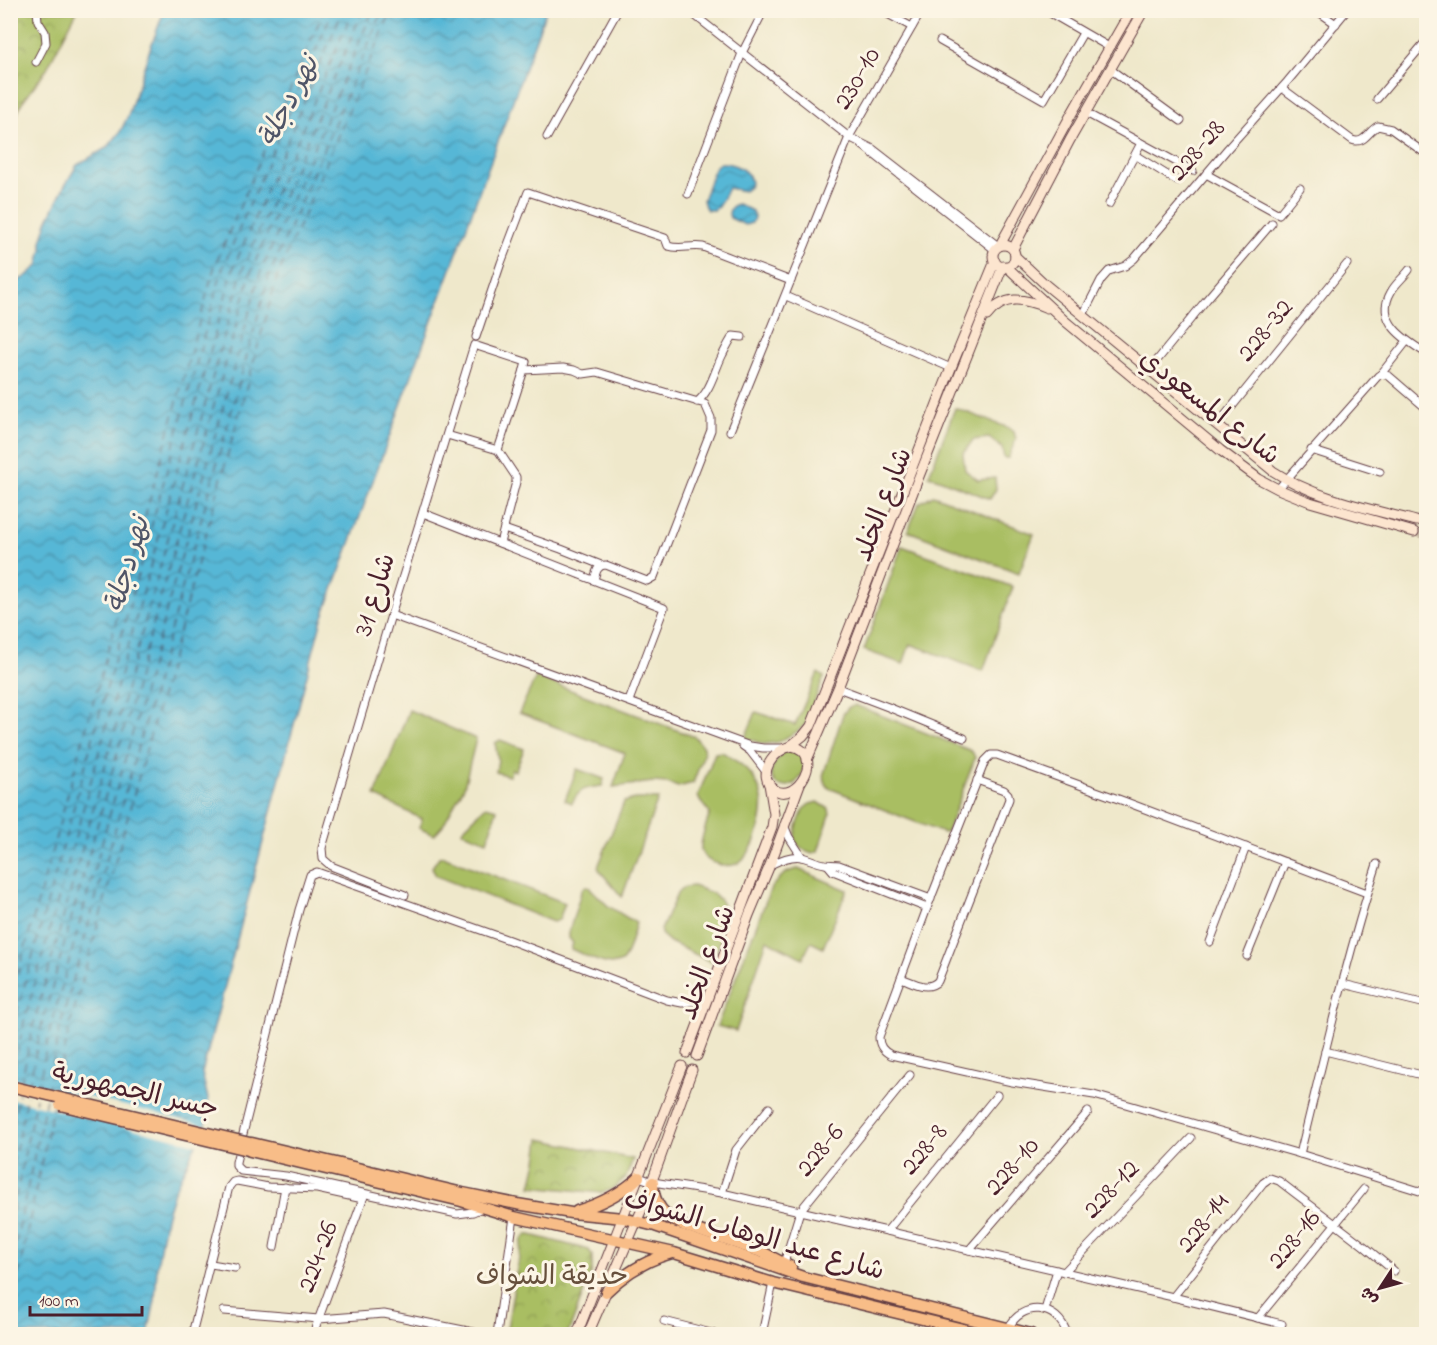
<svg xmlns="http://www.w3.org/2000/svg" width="1437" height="1345" font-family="'Indie Flower','Playpen Sans Arabic',sans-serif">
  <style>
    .green { fill: #a9be62; stroke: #7a6e46; stroke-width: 1.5 }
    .park { fill: url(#park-crowns); stroke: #7a6e46; stroke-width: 1.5 }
    .water { fill: url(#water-waves); stroke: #506b80; stroke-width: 1.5 }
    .pier { fill: #efe8cb }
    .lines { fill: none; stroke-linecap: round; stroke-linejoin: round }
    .ferry { stroke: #4f5467; stroke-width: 1.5; stroke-dasharray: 8 6; stroke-linecap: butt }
    .secondary-tunnel { stroke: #cec0ab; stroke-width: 9; stroke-dasharray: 9 4.5; stroke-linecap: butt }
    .minor-casing { stroke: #633d43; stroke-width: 9 }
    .secondary-casing { stroke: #633d43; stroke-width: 11 }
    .primary-casing { stroke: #633d43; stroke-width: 13 }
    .minor { stroke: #fff; stroke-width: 7 }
    .secondary { stroke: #fce5cf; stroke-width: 9 }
    .primary { stroke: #f8bd88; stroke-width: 10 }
    .primary-bridge-casing { stroke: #633d43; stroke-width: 13; stroke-linecap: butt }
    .primary-bridge { stroke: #f8bd88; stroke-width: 10 }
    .labels { text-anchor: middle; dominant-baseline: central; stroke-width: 6; stroke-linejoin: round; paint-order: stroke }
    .street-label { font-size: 27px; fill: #4a1f2b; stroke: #fcf5e5 }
    .park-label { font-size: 27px; fill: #664f3c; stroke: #fcf5e5 }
    .water-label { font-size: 28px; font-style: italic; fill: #4f5467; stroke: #fcf5e5 }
  </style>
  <defs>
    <pattern id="park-crowns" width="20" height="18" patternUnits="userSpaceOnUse" patternTransform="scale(1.5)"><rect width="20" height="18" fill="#a9be62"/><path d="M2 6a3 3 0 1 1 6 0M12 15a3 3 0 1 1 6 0" fill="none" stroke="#8c9a51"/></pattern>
    <pattern id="water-waves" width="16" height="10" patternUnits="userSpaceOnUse" patternTransform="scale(1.5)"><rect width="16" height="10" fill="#57b7d6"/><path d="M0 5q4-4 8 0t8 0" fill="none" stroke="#4a94ae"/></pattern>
  </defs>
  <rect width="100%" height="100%" fill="#fcf5e5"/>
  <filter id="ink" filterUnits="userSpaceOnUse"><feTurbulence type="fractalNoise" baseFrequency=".0167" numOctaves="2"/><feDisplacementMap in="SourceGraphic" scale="12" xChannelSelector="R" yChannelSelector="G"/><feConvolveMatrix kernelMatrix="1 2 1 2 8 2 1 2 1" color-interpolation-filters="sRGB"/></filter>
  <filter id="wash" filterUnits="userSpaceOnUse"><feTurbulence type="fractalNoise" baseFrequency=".008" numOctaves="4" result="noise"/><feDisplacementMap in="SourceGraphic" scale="24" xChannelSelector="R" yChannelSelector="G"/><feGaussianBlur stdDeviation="1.35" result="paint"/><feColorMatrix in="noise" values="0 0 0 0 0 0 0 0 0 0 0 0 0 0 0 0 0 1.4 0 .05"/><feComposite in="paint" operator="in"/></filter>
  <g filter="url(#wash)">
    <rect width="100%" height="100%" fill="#efe8cb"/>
    <!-- green -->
    <g class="green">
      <polygon points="955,408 1009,428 1014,432 1016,439 1008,458 1004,458 1002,448 989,438 973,440 963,454 965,470 978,480 995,478 996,489 990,499 929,475"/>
      <polygon points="933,495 1034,534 1019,573 908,531 919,503"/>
      <polygon points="902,546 1013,587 983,671 910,644 903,664 864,650"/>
      <polygon points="818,673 824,677 805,725 798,731 778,742 764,744 745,738 756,712 795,725"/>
      <polygon points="536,677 695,737 703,747 704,754 693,783 678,787 667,783 653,782 613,787 625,753 519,713"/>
      <polygon points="855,705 969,750 973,753 975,758 947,832 943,833 829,788 826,785 823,776 843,714 849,707"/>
      <polygon points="409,710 476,739 464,787 443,825 434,835 419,828 422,819 375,796"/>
      <polygon points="500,740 524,749 515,771 512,769 509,776 496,772 498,759 495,743"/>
      <path d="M794 750 803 757C803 760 805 764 804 767 802 781 790 790 777 785 765 772 774 764 783 752Z"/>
      <path d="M722 752C739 762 754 772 760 791 767 809 757 847 742 860 734 868 722 866 712 862 706 859 702 856 701 849 700 839 707 823 710 813L700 801 698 796 715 753Z"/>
      <path d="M577 769 604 779 602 786C586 788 580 788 572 803L565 800Z"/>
      <polygon points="635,799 658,799 622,897 600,871 598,867 624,802"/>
      <path d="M818 802 829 809 830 815 818 851 813 853C807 851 800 849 796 842 792 835 802 810 808 805 811 803 814 803 818 802Z"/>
      <polygon points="486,806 497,809 487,841 463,832 462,830"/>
      <polygon points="443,856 565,903 559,920 553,922 436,876 432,867 439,857"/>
      <path d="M798 869 847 890 823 948 811 942 803 958 767 940 736 1031 717 1026 771 888C779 878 785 871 798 869Z"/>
      <path d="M586 886 589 887 608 906 636 923C633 932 629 952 624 959 615 973 583 954 571 949L573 943 569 938V932L581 892 583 888Z"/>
      <polygon points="693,886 712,893 720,900 724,906 729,922 711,962 670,942 661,934 661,930 678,892 685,887"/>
    </g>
    <!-- park -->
    <g class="park">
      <polygon points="11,11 77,11 46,70 23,101 11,127"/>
      <polygon points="540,1139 633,1159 626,1177 622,1181 614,1188 602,1193 531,1186 537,1161"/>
      <polygon points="527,1234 589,1250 592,1255 592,1270 568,1334 506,1334 522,1239"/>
    </g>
    <!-- water -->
    <g class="water">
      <polygon points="164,11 546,11 321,622 202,1073 208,1099 208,1114 206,1124 174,1191 167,1214 162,1236 157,1267 155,1300 148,1334 11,1334 10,285 25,277 38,266 42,249 42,238 47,222 65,185 77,165 108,147 120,132 128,116 150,49"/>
      <path d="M720 163C732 162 750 170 751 183L749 187 744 191 728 188 718 207 713 210H707L705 207 703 200 715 167Z"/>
      <polygon points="738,204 752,211 754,217 752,223 745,225 730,218 729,214 730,209 734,205"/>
    </g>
    <!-- pier -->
    <polygon class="pier" points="11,1078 208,1126 200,1145 11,1099"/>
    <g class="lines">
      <!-- ferry -->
      <g class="ferry">
        <polyline points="10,1002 215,265 324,10"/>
        <polyline points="10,1041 15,1020 223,267 333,10"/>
        <polyline points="11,1082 24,1022 233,269 343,10"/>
        <polyline points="21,1083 34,1023 242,271 353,10"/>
        <polyline points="29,1085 42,1024 251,272 363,10"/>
        <polyline points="38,1088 51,1026 260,274 373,10"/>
        <polyline points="47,1091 60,1027 269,276 383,10"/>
        <polyline points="56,1093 69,1029 277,277 392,10"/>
        <polyline points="10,1137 19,1093"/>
        <polyline points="10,1178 27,1095"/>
        <polyline points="10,1225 36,1098"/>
        <polyline points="10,1271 46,1099"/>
        <polyline points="10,1316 54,1101"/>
      </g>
    </g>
  </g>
  <g filter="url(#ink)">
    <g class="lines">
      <!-- secondary-tunnel -->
      <g class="secondary-tunnel">
        <polyline points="1416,521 1426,524"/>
        <polyline points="1414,532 1426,535"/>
      </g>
      <defs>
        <g id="minor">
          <polyline points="688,10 849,137 873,149 998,246"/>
          <polyline points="880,10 912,27"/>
          <polyline points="1045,10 1109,47"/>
          <polyline points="1316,10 1336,24"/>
          <polyline points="940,41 1044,100 1083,33"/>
          <polyline points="36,62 46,43 45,32 38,21 37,10"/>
          <polyline points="1110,69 1181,121"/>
          <path d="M1282 88 1352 140C1364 145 1368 131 1378 126L1391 129 1426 154"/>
          <polyline points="1377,99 1426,41"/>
          <polyline points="1086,113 1193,171"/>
          <polyline points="547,137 618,10"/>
          <polyline points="862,145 995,250"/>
          <polyline points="1135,155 1177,181"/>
          <polyline points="1206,174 1279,214 1300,188"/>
          <polyline points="688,194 742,53 764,10"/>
          <polyline points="1109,204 1141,143"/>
          <path d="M1409 270C1404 277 1395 284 1391 292 1374 321 1405 340 1426 353"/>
          <polyline points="786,296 951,368"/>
          <polyline points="1083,315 1101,280 1109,271 1125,266 1134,259 1228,148 1287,82 1347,10"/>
          <path d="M476 337 501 263 528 192 665 238 668 246C681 250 689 245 703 247L791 281"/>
          <polyline points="1150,369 1207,299 1272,223"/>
          <polyline points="1381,374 1407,341"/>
          <path d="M697 402C711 391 715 369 723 354 726 348 729 342 733 336L742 337"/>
          <polyline points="1218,424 1347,264"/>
          <polyline points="730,431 849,137 922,10"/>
          <polyline points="447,435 498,450"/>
          <polyline points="1311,450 1380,472"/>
          <polyline points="1278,489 1378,376 1381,374 1389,376 1426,408"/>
          <polyline points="423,513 664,608 629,701"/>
          <polyline points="504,529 561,549 601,565"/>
          <path d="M500 543 516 482V477L498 450 524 370 563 368 574 370 583 374 597 372 705 404 711 418V430L654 577 647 581 606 565C597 565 596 572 594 580"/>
          <polyline points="391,615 750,746 763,748 784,748"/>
          <polyline points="838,688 888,707 964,738"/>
          <polyline points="743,746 750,751 767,773"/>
          <polyline points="784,825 789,837 802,857"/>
          <path d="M770 865C780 860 791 855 802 857 810 859 817 863 825 864 829 865 834 864 839 865L931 899"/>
          <polyline points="828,865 833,871 927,908"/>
          <path d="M1367 893 1121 800 997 755H991L985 761 927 908 879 1037C879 1046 883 1051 891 1055L1012 1082 1094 1095 1300 1154 1426 1193"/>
          <polyline points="405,895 331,866 323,859 322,848 391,615 474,345 526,362 524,370"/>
          <polyline points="1210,942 1246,847"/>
          <polyline points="1247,956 1285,862"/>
          <path d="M901 978C913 982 927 992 938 981L1009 799 1008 794 1004 790 977 780"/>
          <polyline points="1343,984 1426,1004"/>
          <polyline points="1325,1051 1426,1076"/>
          <path d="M1300 1154C1324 1057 1346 959 1377 864"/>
          <polyline points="639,1177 653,1182 722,1193 800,1211 1173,1297 1282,1324"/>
          <polyline points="722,1193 736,1150 769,1108"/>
          <polyline points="482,1208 473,1212 457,1214 286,1176 241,1171 236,1166 236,1162 299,910 310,875 317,872 509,940 667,1000 682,1003 708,999"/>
          <polyline points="887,1231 997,1095"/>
          <polyline points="274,1247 285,1187"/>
          <polyline points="969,1250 1088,1112"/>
          <polyline points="784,1263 800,1211 910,1075"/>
          <polyline points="211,1264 235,1268"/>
          <polyline points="1064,1272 1191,1138"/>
          <polyline points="1173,1297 1263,1183 1270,1178 1279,1181 1364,1246 1394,1271"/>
          <polyline points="1045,1310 1057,1270"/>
          <polyline points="224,1311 319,1319 384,1314 483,1334"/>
          <polyline points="1258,1318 1364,1189"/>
          <polyline points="664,1321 715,1334"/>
          <path d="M1008 1329C1022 1300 1058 1304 1067 1334"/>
          <polyline points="192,1334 229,1187 233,1182 237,1181 268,1187 317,1189 363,1199"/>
          <polyline points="313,1334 364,1196"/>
          <polyline points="497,1334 514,1217"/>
          <polyline points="762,1334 773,1283"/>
        </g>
        <g id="secondary">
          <polyline points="1000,245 1072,113 1131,10"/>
          <circle cx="1004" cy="256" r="11"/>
          <polyline points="1013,249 1070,140 1144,10"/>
          <path d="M1015 256 1046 285 1273 471C1316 499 1367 508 1416 521"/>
          <polyline points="1006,266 1065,321 1220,450 1259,479 1278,489 1310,502 1414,532"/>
          <path d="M987 316C1004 294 1024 298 1047 308"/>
          <path d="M792 746C827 753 796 806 774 789 755 775 774 749 792 746Z"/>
          <polyline points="789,747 803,736 811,726 951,368 995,261"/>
          <polyline points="807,760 838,688 918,479 1003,266"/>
          <polyline points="687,1053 772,827 774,814 769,784"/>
          <polyline points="697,1056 749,915 770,865 800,784"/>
          <polyline points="577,1334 682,1066"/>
          <polyline points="588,1334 642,1209 692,1070"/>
        </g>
        <g id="primary">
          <polyline points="252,1143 463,1193 517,1204 571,1213 623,1218 655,1226 803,1277 1031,1334"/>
          <polyline points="250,1151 461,1201 514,1217 674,1253 773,1283 984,1334"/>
          <path d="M653 1182C653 1206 665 1216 685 1226L764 1253 791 1267"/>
          <path d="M577 1211C600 1204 621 1194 639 1177"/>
          <path d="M606 1292C625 1273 646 1260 672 1253"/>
        </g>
      </defs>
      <!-- minor casing -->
      <use href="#minor" class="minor-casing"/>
      <!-- secondary casing -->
      <use href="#secondary" class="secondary-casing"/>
      <!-- primary casing -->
      <use href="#primary" class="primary-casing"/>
      <!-- minor -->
      <use href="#minor" class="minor"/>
      <!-- secondary -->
      <use href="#secondary" class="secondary"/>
      <!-- primary -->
      <use href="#primary" class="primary"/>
      <defs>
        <g id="primary-bridge">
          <polyline points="10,1086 250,1143"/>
          <polyline points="60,1105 248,1150"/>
        </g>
      </defs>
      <!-- primary-bridge casing -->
      <use href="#primary-bridge" class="primary-bridge-casing"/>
      <!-- primary-bridge -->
      <use href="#primary-bridge" class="primary-bridge"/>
    </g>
  </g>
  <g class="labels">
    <!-- street labels -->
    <g class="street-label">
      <text transform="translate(858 79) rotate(-60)">230-10</text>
      <text transform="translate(1198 151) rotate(-50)">228-28</text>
      <text transform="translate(1266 331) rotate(-51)">228-32</text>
      <text transform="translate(1209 408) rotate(38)">شارع المسعودي</text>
      <text transform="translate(884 505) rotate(-69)">شارع الخلد</text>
      <text transform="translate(376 595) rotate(-73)">شارع 31</text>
      <text transform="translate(708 963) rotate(-70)">شارع الخلد</text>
      <text transform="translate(135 1092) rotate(13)">جسر الجمهورية</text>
      <text transform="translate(925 1150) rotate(-51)">228-8</text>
      <text transform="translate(821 1151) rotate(-51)">228-6</text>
      <text transform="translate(1013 1167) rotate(-49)">228-10</text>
      <text transform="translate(1112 1190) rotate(-47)">228-12</text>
      <text transform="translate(1204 1224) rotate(-52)">228-14</text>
      <text transform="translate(754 1236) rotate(16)">شارع عبد الوهاب الشواف</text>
      <text transform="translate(1295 1240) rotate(-51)">228-16</text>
      <text transform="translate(319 1257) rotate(-70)">224-26</text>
    </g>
    <!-- park labels -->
    <g class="park-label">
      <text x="552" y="1277">حديقة الشواف</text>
    </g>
    <!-- water labels -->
    <g class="water-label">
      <text transform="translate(290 102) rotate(-62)">نهر دجلة</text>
      <text transform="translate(129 565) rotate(-74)">نهر دجلة</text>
    </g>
  </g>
  <!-- margin -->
  <rect width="1437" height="1345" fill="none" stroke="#fcf5e5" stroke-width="36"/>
  <!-- north arrow -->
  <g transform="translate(1380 1288) rotate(234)" stroke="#fcf5e5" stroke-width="4.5" paint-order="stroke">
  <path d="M0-4.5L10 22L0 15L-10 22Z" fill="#4a1f2b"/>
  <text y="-9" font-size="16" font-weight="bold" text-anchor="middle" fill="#4a1f2b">ش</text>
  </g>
  <!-- scale -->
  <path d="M30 1306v9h112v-9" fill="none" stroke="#4a1f2b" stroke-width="3"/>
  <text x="39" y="1306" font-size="18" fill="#4a1f2b" stroke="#fcf5e5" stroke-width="4.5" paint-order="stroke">100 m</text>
</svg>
